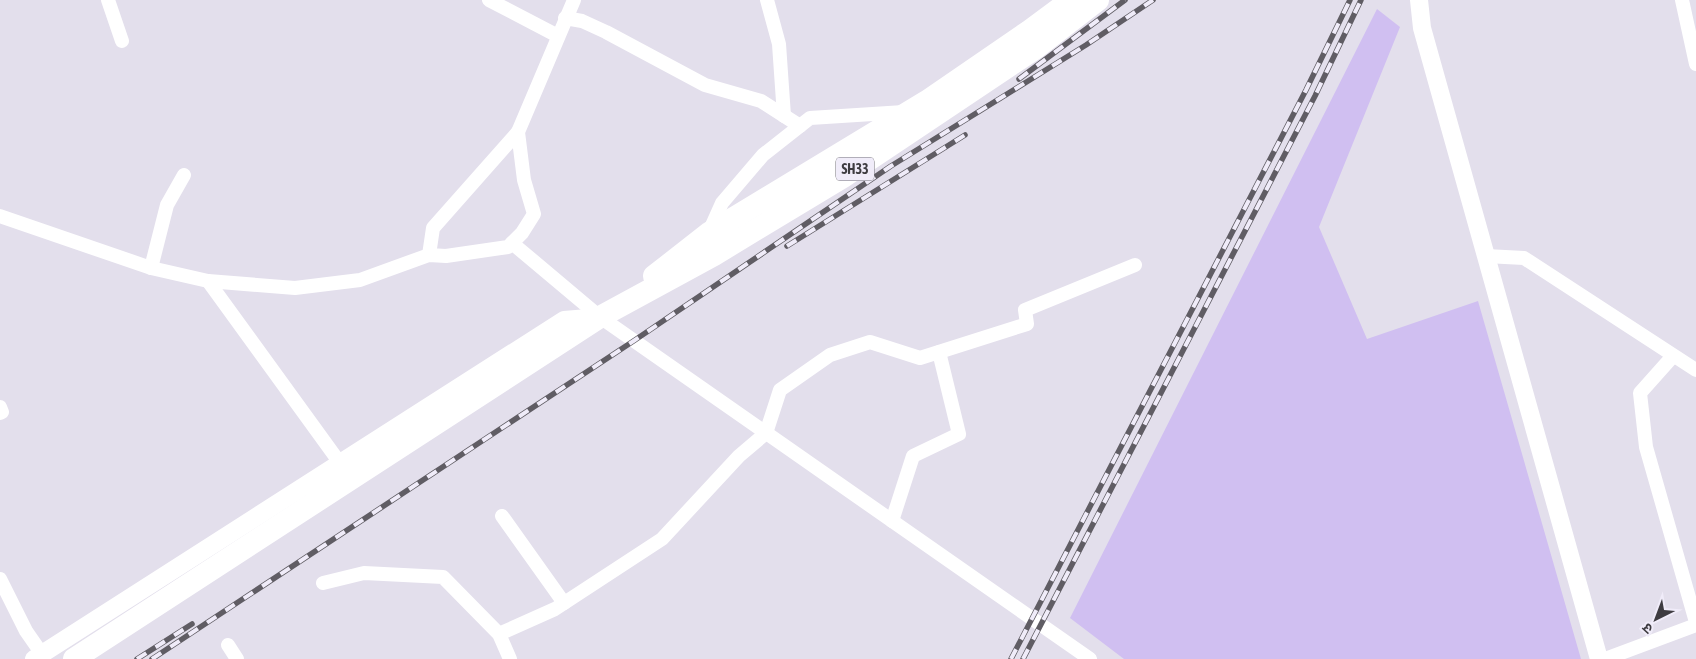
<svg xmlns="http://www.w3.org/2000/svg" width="1696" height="659" font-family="'Asap Condensed','Noto Sans Devanagari',sans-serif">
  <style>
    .green { fill: #d0bff1 }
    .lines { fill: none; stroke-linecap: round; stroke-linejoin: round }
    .minor { stroke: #fff; stroke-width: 14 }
    .tertiary { stroke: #fff; stroke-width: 18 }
    .primary { stroke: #fff; stroke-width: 22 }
    .rail-casing { stroke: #605d64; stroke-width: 5.5 }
    .rail { stroke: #f0ecf9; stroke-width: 4; stroke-dasharray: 11; stroke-linecap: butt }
    .labels { text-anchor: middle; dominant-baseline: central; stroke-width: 5; stroke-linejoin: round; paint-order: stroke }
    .shield { fill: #f0ecf9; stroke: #737178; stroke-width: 1 }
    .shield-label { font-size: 14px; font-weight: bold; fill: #3e3c41 }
  </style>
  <rect width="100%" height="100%" fill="#e3dfec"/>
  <!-- green -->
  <polygon class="green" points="1377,9 1400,27 1319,227 1367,339 1478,301 1581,659 1124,659 1070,618"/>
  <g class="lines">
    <!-- minor -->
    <g class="minor">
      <polyline points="108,0 122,41"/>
      <polyline points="489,0 558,36"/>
      <polyline points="767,0 779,44 784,116"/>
      <polyline points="1682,0 1696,64"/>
      <polyline points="565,18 582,21 606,32 705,85 761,101 800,126"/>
      <polyline points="0,216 151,268 208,281 295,288 360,280 429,255 446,256 508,247 522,233 534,214 524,180 518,132 574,0"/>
      <polyline points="709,232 722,203 763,155 810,118 904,112"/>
      <polyline points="512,243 600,317 1090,659"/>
      <polyline points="429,255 433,228 518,132"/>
      <polyline points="1486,256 1524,258 1696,370"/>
      <polyline points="151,268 167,205 184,175"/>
      <polyline points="208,281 340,463"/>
      <polyline points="1673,356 1640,393 1646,447 1696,622"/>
      <polyline points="0,407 2,412 0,413"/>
      <polyline points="502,516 564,603"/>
      <polyline points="892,521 913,456 959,434 939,352"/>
      <polyline points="0,579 26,631 42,654"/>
      <polyline points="323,583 364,573 443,577 499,634 510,659"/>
      <polyline points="499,634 555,609 662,539 739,456 766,433 780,390 830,355 870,342 920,358 1027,324 1025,310 1135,265"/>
      <polyline points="228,645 237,659"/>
      <polyline points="1605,659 1696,625"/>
    </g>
    <!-- tertiary -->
    <g class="tertiary">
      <polyline points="1419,0 1422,28 1599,659"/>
      <polyline points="34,659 564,320 600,317"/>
    </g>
    <!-- primary -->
    <g class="primary">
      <polyline points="654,276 709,233 927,101 1029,31 1071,0"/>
      <polyline points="74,659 600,317 714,255 843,177 1036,48 1098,0"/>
    </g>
    <defs>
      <g id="rail">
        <polyline points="1019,79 1125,0"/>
        <polyline points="787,246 965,135"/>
        <polyline points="137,659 192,624"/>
        <polyline points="152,659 635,340 891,166 1086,45 1153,0"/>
        <polyline points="1011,659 1306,90 1350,0"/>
        <polyline points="1023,659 1315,96 1361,0"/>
      </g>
    </defs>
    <!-- rail casing -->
    <use href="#rail" class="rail-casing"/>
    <!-- rail -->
    <use href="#rail" class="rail"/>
  </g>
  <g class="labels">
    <!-- shield labels -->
    <rect class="shield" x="836" y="157.5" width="38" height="23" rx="4"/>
    <g class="shield-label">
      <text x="855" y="169">SH33</text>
    </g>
  </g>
  <!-- north arrow -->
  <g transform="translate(1656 619) rotate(222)" stroke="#f0ecf9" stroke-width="4" paint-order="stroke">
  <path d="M0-4L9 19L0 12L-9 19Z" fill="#3e3c41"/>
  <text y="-8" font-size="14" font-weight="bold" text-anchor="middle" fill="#3e3c41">उ</text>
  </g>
</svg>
